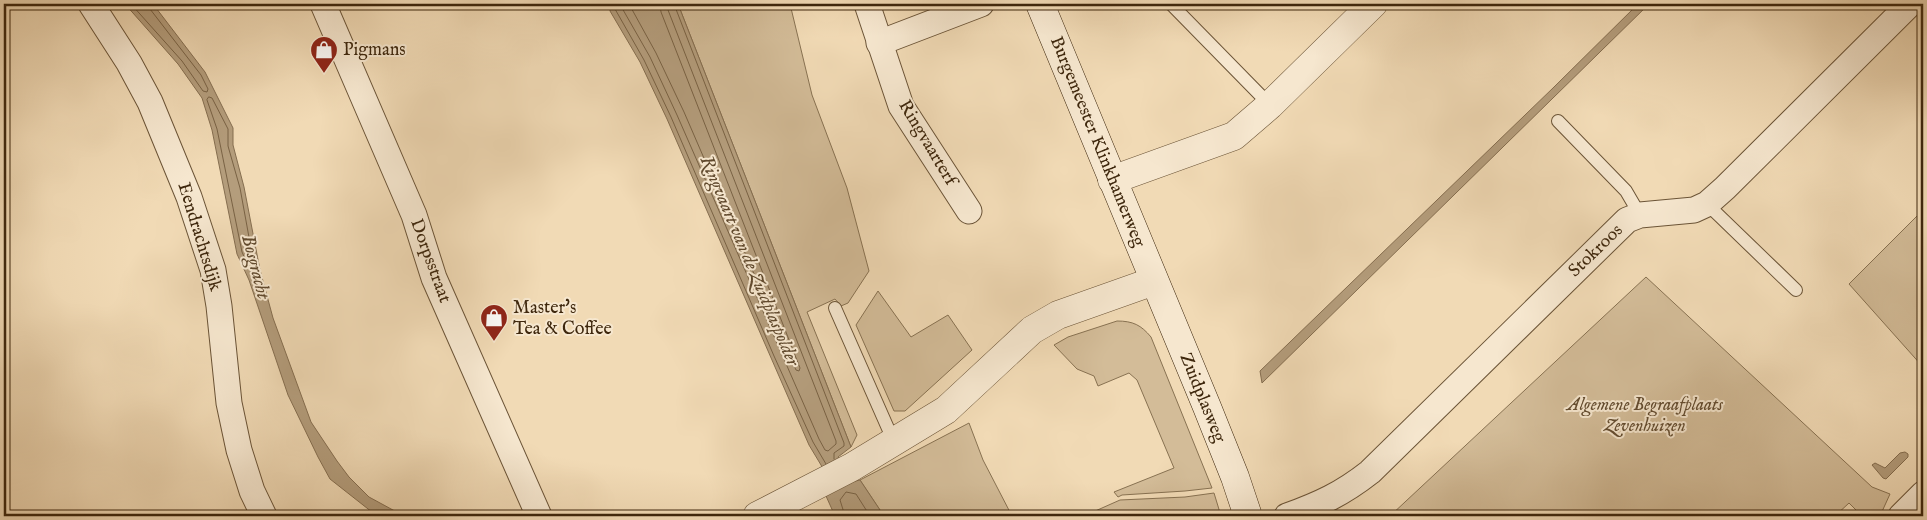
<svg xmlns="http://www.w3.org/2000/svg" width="1927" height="520" font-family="'IM FELL English',serif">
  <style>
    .green { fill: #d3bc98; stroke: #887252 }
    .water { fill: #b49d7c; stroke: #856e50 }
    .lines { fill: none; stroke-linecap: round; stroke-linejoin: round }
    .shore { stroke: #796244; stroke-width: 1 }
    .service-casing { stroke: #6b5437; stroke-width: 14 }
    .minor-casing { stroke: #6b5437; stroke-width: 27 }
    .tertiary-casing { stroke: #6b5437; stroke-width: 29 }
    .secondary-casing { stroke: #3e270d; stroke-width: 29 }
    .service { stroke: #f6e7cf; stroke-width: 12 }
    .minor { stroke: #f6e7cf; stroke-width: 25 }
    .tertiary { stroke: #f6e7cf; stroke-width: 28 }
    .secondary { stroke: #f6e7cf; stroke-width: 28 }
    .labels { text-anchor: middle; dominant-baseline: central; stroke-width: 4; stroke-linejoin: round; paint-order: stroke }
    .poi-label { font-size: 18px; fill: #3e270d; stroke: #f6e7cf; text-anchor: start }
    .street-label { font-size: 18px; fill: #3e270d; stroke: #f6e7cf }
    .park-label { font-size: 18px; font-style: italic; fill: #634c30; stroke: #f6e7cf }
    .water-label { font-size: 19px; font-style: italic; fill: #614a2e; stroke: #f6e7cf }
  </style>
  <rect width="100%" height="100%" fill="#f1dab5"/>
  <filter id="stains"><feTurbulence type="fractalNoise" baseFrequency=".004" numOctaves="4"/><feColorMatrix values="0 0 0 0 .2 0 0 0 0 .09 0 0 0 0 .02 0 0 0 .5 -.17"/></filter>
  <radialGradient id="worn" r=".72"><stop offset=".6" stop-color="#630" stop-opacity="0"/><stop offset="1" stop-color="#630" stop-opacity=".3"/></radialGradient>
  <!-- green -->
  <g class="green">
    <polygon points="678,4 790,4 812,95 847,188 869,271 848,303 841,306 835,299 807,312 857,435 851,447"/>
    <polygon points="1923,210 1923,367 1849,284"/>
    <polygon points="1646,277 1872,487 1890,494 1880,516 1852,516 1857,511 1849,503 1835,516 1390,516"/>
    <polygon points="878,291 911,337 948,315 972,350 905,411 894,411 856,325"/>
    <path d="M1117 321C1133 321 1141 325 1151 337L1212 488 1185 491 1122 495 1118 497 1114 492 1174 468 1137 380 1129 373 1098 386 1094 376 1077 369 1054 345 1068 337Z"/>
    <polygon points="969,423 983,460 1012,516 884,516 860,480"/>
    <polygon points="1214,493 1221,516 1084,516 1120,500 1185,497"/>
  </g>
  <!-- water -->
  <g class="water">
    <polygon points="125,4 153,4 205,72 233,128 233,145 244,187 260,270 273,318 311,422 337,461 349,477 369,497 404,516 377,516 330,479 318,457 288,395 249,280 237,254 212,130 202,98 178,64"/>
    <polygon points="610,4 678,4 851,447 838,457 851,482 860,480 884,516 835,516 826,496 833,490 821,465 809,445 667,119 640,62 610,11"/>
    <polygon points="1638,4 1649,4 1262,383 1260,371 1554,87"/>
    <polygon points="1905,452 1908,454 1908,457 1886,479 1883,478 1872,465 1875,463 1885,468 1900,453"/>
  </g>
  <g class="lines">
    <!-- shore -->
    <g class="shore">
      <polyline points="131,4 182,61 203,91 207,92 208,89 201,75 150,9 149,4"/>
      <polyline points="615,4 615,9 644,60 671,117 774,356 813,442 826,464"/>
      <polyline points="621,4 622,8 650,57 677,115 819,439 825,450 828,451 836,444 836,441 668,10 667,4"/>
      <polyline points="629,4 656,53 684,112 787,350 796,370 799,371 800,368 661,12 660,4"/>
      <polyline points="674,4 844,443 844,446 834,453 834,459"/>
      <polygon points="209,97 212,98 228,129 228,146 240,188 255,270 253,273 251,272 242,252 217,129 207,100"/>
      <polyline points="845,516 840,500 846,492 856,494 870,516"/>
    </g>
    <defs>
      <g id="service">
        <polyline points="1171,4 1270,105"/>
        <polyline points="1558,121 1626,191 1640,215"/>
        <polyline points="1707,204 1796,290"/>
        <polyline points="835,308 894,442"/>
      </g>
      <g id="minor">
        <polyline points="91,4 129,63 150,102 189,197 213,270 219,306 229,403 239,450 252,491 264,516"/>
        <polyline points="323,4 414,215 434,278 539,516"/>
        <polyline points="867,4 901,106 969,211"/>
        <polyline points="879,43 981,4"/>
        <path d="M1287 516C1320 504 1342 494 1370 472L1627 220 1640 215 1694 210 1707 204 1725 188 1910 4"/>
        <polyline points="1901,516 1923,494"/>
      </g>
      <g id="tertiary">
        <polyline points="1112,180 1234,136 1270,105 1373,4"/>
        <polyline points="757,516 852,467 946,410 1032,330 1058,315 1154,281"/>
      </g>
      <polyline id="secondary" points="1040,4 1207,407 1235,477 1248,516"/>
    </defs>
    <!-- service casing -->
    <use href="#service" class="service-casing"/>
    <!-- minor casing -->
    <use href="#minor" class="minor-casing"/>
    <!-- tertiary casing -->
    <use href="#tertiary" class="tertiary-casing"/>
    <!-- secondary casing -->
    <use href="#secondary" class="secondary-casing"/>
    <!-- service -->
    <use href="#service" class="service"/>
    <!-- minor -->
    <use href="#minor" class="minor"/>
    <!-- tertiary -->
    <use href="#tertiary" class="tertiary"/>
    <!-- secondary -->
    <use href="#secondary" class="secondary"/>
  </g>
  <!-- icons -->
  <defs>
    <symbol id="shop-pin" viewBox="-11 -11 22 30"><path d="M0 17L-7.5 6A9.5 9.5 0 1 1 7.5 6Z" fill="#8f2418" stroke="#f6e7cf"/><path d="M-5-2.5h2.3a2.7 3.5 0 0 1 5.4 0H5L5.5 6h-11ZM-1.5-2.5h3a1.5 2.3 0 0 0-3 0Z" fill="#fff"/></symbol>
  </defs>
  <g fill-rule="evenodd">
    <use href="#shop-pin" x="308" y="34" width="32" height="43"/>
    <use href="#shop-pin" x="478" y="302" width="32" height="43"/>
  </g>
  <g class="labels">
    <!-- poi labels -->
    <g class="poi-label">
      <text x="343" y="50">Pigmans</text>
      <text x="513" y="308">Master's<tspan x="513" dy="21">Tea &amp; Coffee</tspan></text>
    </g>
    <!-- street labels -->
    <g class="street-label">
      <text transform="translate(1097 142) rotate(68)">Burgemeester Klinkhamerweg</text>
      <text transform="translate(927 143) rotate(59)">Ringvaarterf</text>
      <text transform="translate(199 237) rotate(73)">Eendrachtsdijk</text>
      <text transform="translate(1596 251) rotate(-44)">Stokroos</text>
      <text transform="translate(430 261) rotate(70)">Dorpsstraat</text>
      <text transform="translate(1202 398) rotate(68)">Zuidplasweg</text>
    </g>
    <!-- park labels -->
    <g class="park-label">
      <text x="1645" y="405">Algemene Begraafplaats<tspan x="1645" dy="21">Zevenhuizen</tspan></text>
    </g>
    <!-- water labels -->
    <g class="water-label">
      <text transform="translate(749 261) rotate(67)">Ringvaart van de Zuidplaspolder</text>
      <text transform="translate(255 267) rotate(75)">Bosgracht</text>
    </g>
  </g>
  <!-- margin -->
  <rect width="1927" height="520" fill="none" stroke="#f1dab5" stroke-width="20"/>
  <rect x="5" y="5" width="1917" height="510" fill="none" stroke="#3e270d" stroke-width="2.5"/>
  <rect x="10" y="10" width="1907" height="500" fill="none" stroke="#3e270d"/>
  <rect width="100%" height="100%" filter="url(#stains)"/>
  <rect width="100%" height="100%" fill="url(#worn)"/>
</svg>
